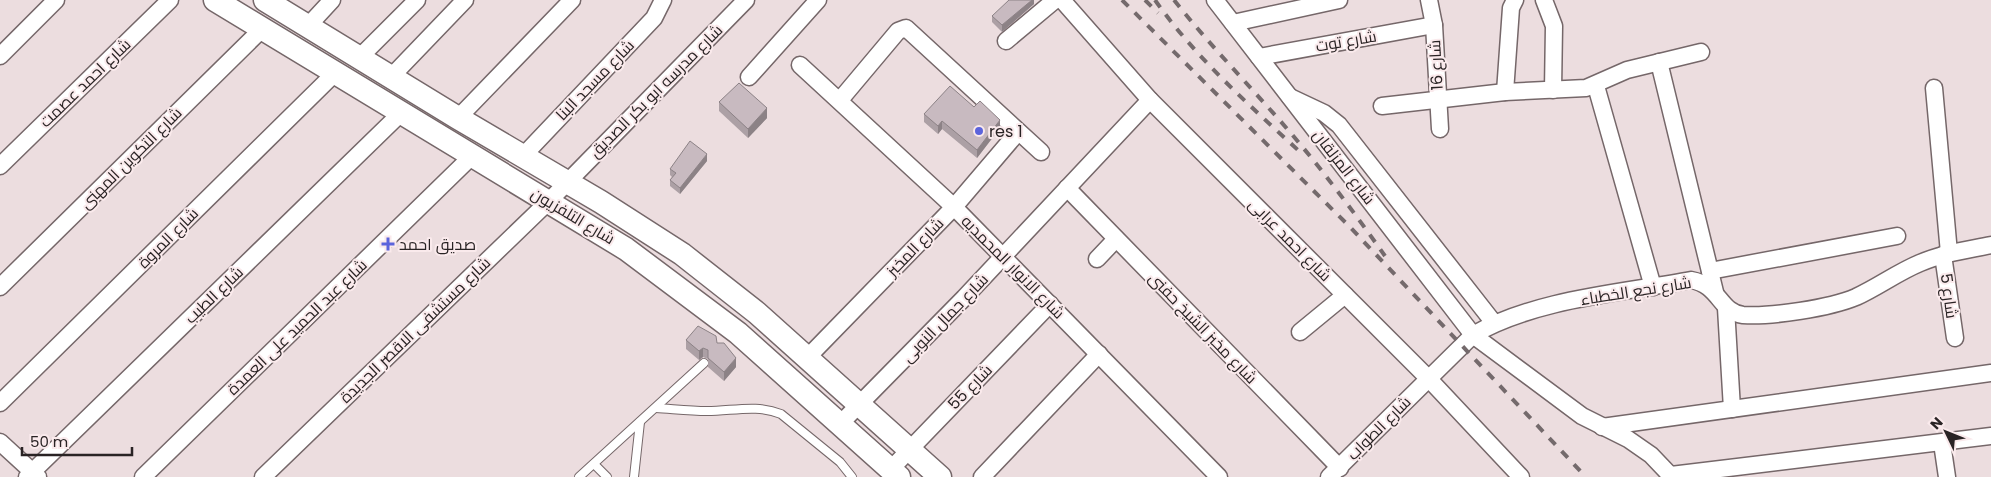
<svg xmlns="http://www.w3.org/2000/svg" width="1991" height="477" font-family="Poppins,Cairo,sans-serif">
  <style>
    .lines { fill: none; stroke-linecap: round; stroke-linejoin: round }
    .lane-casing { stroke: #756769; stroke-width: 10 }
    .street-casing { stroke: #756769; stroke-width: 19 }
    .secondary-casing { stroke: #756769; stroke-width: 25 }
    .lane { stroke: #fff; stroke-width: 8 }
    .street { stroke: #fff; stroke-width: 16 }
    .secondary { stroke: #fff; stroke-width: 22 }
    .rail { stroke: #746a6c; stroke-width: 4; stroke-dasharray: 9 9; stroke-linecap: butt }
    .wall { fill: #aca0a5 }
    .shaded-wall { fill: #8c8286 }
    .building { fill: #c8bac0; stroke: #8c8286 }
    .poi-dot { fill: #5c64dc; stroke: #faeaec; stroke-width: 2 }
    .labels { text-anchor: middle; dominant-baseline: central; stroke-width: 4; stroke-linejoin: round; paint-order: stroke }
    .street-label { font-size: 16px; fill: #292324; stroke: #faeaec }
    .poi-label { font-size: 16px; fill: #292324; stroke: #faeaec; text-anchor: start }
  </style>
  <rect width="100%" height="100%" fill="#ecdddf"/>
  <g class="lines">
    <defs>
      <g id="lane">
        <path d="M656 408C673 409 690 411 707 411 733 411 757 404 781 414L840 462 852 477"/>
        <polyline points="594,464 607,477"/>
        <polyline points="579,477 704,363"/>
        <polyline points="634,477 640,422"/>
      </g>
      <g id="street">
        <polyline points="1062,0 1150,100 1428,378 1521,477"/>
        <polyline points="1215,0 1473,335 1582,416 1628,439 1651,455 1672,477"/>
        <polyline points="1429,0 1434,25 1440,129"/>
        <polyline points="1544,0 1554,26 1553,90"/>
        <polyline points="1233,23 1339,0"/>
        <polyline points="308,26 332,0"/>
        <polyline points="1006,41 1055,0"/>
        <polyline points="0,56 56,0"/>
        <polyline points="1259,57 1434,25"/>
        <polyline points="359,58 417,0"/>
        <polyline points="1659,62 1715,292"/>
        <polyline points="800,65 954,207 1219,477"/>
        <polyline points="391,77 465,0"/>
        <polyline points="749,77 818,0"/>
        <polyline points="1596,86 1653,287"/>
        <polyline points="1934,88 1949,253"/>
        <polyline points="1505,92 1511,8 1515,0"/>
        <polyline points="1290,97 1324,113 1339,125 1494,323"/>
        <polyline points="840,100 898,31 906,28 1041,152"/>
        <polyline points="1382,106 1505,92 1586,88 1627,70 1701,52"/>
        <polyline points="458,118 572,0"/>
        <polyline points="523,156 654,18 663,0"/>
        <polyline points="0,166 170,0"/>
        <polyline points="1067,188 1340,468"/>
        <polyline points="1943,255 1955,338"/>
        <polyline points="1097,259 1116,239"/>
        <polyline points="1710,271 1897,236"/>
        <polyline points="0,287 262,29"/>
        <polyline points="1726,308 1732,409"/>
        <polyline points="1300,332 1345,295"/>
        <polyline points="807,358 954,207 1018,132"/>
        <polyline points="0,403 335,73"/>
        <polyline points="840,424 964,298 1150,100"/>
        <polyline points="1602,427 1991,373"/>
        <polyline points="0,442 38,477"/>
        <polyline points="1942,443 1947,477"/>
        <polyline points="890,470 1050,304"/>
        <polyline points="1671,475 1991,436"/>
        <polyline points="27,477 401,113"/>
        <polyline points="143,477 472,156"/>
        <polyline points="263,477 549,201 746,0"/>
        <polyline points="982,477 1099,354"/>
        <path d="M1329 477 1473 335C1535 299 1621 293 1691 280 1720 285 1719 312 1743 315 1771 317 1830 308 1856 297 1878 287 1898 272 1920 263 1943 253 1967 250 1991 245"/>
      </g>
      <g id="secondary">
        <polyline points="215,0 626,249 738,333 899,477"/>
        <polyline points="265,0 458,118 601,202 682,254 757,313 940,477"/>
      </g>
    </defs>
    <!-- lane casing -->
    <use href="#lane" class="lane-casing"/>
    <!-- street casing -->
    <use href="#street" class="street-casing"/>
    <!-- secondary casing -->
    <use href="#secondary" class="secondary-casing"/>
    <!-- lane -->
    <use href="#lane" class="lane"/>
    <!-- street -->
    <use href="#street" class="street"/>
    <!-- secondary -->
    <use href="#secondary" class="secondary"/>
    <!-- rail -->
    <g class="rail">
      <polyline points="1122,0 1349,226 1586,477"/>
      <polyline points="1145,0 1158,13"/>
      <path d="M1155 0C1195 57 1248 104 1299 151"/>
      <path d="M1174 0C1212 48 1255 91 1295 138 1327 176 1356 215 1385 256"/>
    </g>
  </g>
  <!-- wall -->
  <g class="wall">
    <polygon points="1034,0 1034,4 1002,32 992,22 992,16"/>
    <polygon points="719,102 767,118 748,138 719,111"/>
    <polygon points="974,107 1000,128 977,158 942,129 938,134 924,122 924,114"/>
    <polygon points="707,161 680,194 670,186 670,180 672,177 670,175 670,169"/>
    <polygon points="686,340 717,343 736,367 724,381 708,367 708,359 703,357 699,360 686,349"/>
  </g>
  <!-- shaded-wall -->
  <g class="shaded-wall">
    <polygon points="1032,0 1034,0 1034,4 1002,32 1002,25"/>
    <polygon points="767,108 767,118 748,138 748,129"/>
    <polygon points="1000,120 1000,128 977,158 977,150"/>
    <polygon points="942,121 942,129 938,134 938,126"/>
    <polygon points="707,154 707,161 680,194 680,188"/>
    <polygon points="703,348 703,357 699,360 699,351"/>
    <polygon points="736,358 736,367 724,381 724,372"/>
  </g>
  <!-- building -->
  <g class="building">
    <polygon points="1009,0 1032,0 1002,25 992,16"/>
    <polygon points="739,83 767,108 748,129 719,102"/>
    <polygon points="950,86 974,107 980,101 1000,120 977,150 942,121 938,126 924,114"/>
    <polygon points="690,141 707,154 680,188 670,180 676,173 670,169"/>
    <polygon points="698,326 716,336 717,343 724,343 736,358 724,372 708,358 708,350 703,348 699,351 686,340"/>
  </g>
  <!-- markers -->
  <g class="poi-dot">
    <circle cx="979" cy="131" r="5"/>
    <path d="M385.5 236.5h5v5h5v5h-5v5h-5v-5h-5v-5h5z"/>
  </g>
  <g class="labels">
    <!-- street labels -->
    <g class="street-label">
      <text transform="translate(1346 41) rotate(-10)">شارع توت</text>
      <text transform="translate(1436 65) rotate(-93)">شارع 16</text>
      <text transform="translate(595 80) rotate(-46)">شارع مسجد البنا</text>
      <text transform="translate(85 83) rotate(-44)">شارع احمد عصمت</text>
      <text transform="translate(656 91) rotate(-45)">شارع مدرسه ابو بكر الصديق</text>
      <text transform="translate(131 158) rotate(-45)">شارع التكوين المهنى</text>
      <text transform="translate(1344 167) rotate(52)">شارع المزلقان</text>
      <text transform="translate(573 216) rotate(31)">شارع التلفزيون</text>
      <text transform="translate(168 238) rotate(-45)">شارع المروة</text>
      <text transform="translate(1290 240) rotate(45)">شارع احمد عرابى</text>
      <text transform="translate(915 247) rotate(-46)">شارع المخبز</text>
      <text transform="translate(1013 267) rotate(45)">شارع الانوار المحمديه</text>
      <text transform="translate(1636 291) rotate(-9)">شارع نجع الخطباء</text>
      <text transform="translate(214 295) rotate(-44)">شارع الطيب</text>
      <text transform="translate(1949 296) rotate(82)">شارع 5</text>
      <text transform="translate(945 318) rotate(-46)">شارع جمال النوبى</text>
      <text transform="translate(297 327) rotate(-44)">شارع عبد الحميد على العمدة</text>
      <text transform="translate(1203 328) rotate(46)">شارع مخبز الشيخ حفنى</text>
      <text transform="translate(415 330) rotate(-44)">شارع مستشفى الاقصر الجديدة</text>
      <text transform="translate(970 387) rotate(-46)">شارع 55</text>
      <text transform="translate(1379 428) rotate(-45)">شارع الطواب</text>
    </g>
    <!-- poi labels -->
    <g class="poi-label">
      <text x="989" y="131">res 1</text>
      <text x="399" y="244">صديق احمد</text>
    </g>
  </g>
  <!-- north arrow -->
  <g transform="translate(1946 432) rotate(313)" stroke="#faeaec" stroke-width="4" paint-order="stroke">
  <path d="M0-4L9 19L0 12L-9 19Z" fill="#292324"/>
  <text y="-8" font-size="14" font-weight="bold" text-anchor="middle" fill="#292324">N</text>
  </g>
  <!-- scale -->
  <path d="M22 447v8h110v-8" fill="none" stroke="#292324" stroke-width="2.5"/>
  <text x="30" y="447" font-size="15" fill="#292324" stroke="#faeaec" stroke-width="4" paint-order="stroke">50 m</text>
</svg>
